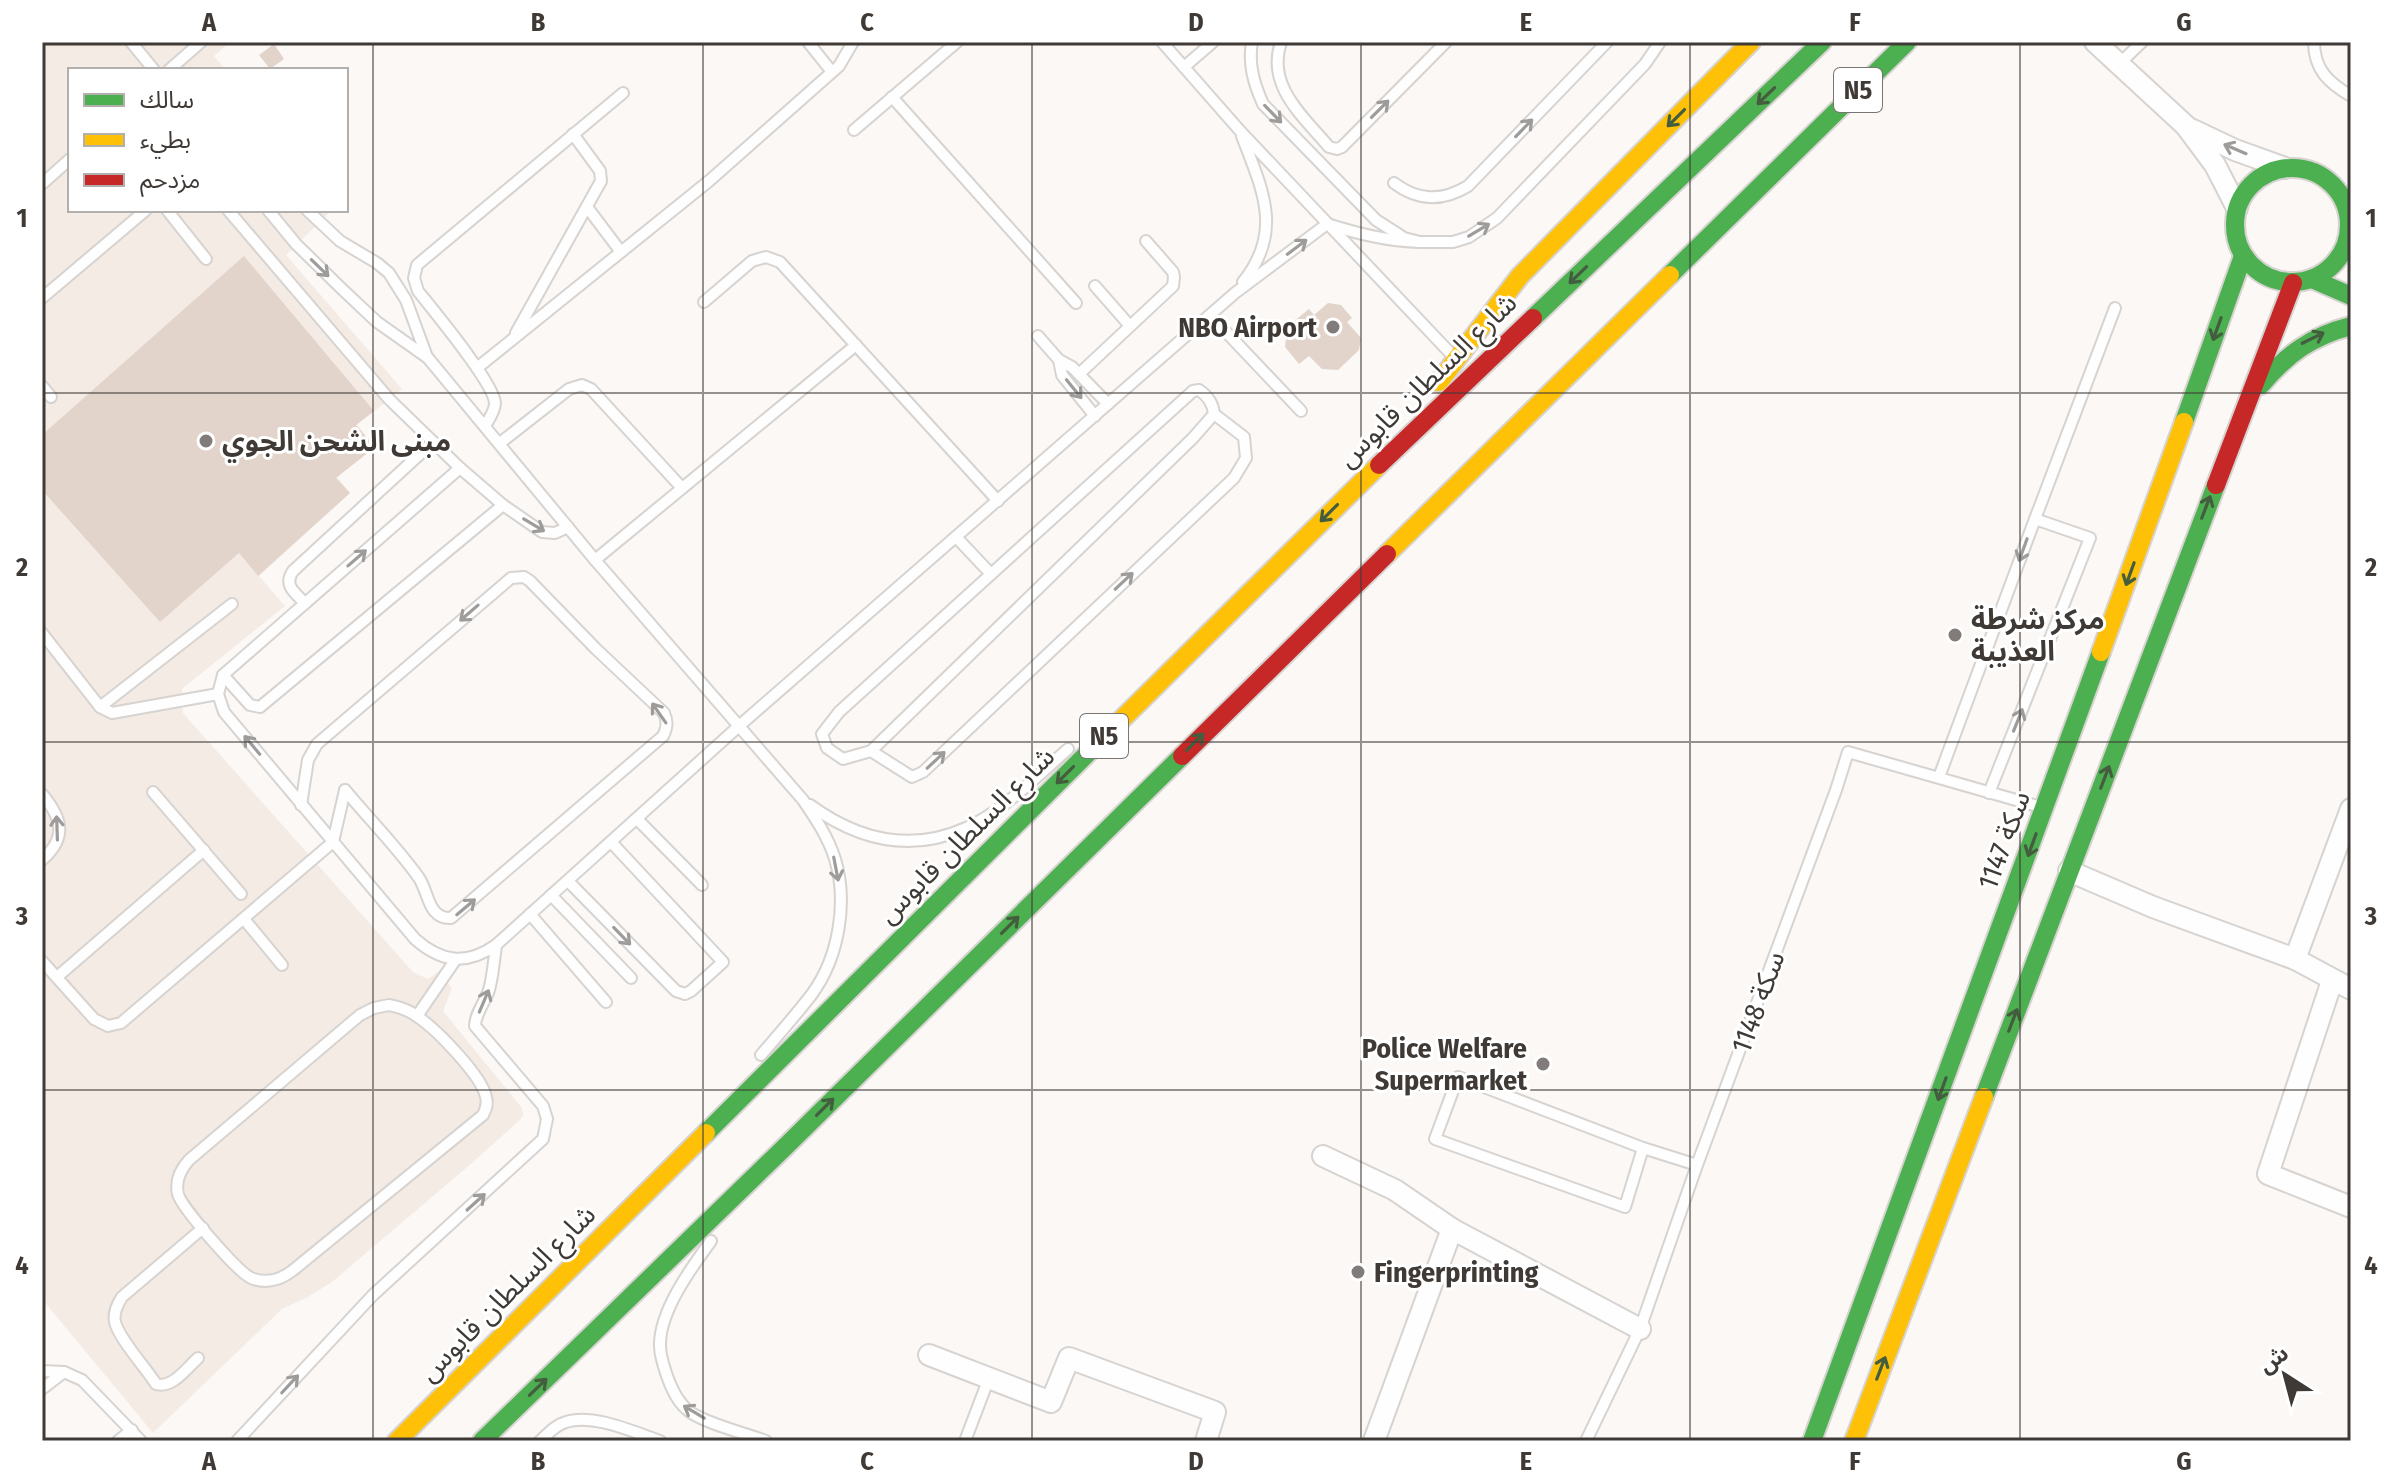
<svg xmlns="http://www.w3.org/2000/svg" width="2393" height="1483" font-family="'Fira Sans Condensed','Noto Sans Arabic',sans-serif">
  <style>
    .built { fill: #f5ebe5 }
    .building { fill: #e3d4cb }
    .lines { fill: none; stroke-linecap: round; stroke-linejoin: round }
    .lane-casing { stroke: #d6d3d0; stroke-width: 14 }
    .street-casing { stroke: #d6d3d0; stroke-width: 24 }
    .fast-casing { stroke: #d6d3d0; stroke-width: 22 }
    .slow-casing { stroke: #d6d3d0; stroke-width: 22 }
    .jam-casing { stroke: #d6d3d0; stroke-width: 22 }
    .lane { stroke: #fefefe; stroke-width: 10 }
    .street { stroke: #fefefe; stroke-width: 20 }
    .fast { stroke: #4caf50; stroke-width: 18 }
    .slow { stroke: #ffc107; stroke-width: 18 }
    .jam { stroke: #c62828; stroke-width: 18 }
    .oneway { stroke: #435d3e }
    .oneway2 { stroke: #9e9c9a }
    .grid { fill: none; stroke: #3f3a36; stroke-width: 2; stroke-opacity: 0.55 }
    .poi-dot { fill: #817c79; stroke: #fff; stroke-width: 3 }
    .labels { text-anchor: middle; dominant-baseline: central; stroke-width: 6; stroke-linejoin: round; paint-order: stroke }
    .shield { fill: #fff; stroke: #797572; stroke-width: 2 }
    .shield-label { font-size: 26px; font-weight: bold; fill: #3f3a36 }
    .poi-label { font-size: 28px; font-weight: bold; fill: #3f3a36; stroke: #fff; text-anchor: start }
    .street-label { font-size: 28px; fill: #3f3a36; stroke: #fff }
    .neatline { fill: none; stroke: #3f3a36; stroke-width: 3 }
    .grid-label { font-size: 26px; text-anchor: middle; font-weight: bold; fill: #3f3a36 }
  </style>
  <rect width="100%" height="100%" fill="#fbf8f6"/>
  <!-- built -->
  <polygon class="built" points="42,42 230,42 214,56 226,70 70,70 70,210 332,210 286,255 402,389 357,425 375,447 337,477 350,493 259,576 285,606 182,689 183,713 413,972 428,979 438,972 443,978 452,988 443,1011 522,1108 523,1115 520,1120 465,1169 332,1282 306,1298 282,1309 153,1433 42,1299"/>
  <!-- building -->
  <g class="building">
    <polygon points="274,44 284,59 270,69 259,55"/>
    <polygon points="244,256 374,411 356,425 375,447 336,478 350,493 258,576 239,553 160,622 42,490 42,435"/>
    <polygon points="1328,303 1341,305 1352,318 1347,322 1361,338 1359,350 1338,370 1322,369 1309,356 1299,364 1285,347 1287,327 1309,309 1314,315"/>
  </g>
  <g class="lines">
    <defs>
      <g id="lane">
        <polyline points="131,42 154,70"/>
        <polyline points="808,42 832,72"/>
        <polyline points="1162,42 1241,132 1452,355"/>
        <path d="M1252 42C1248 64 1254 84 1263 104L1376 220 1404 238 1420 242H1453L1469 237 1497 218 1645 64 1660 42"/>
        <path d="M1281 42C1266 86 1303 116 1329 147L1337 149 1342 147 1446 42"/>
        <path d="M2314 42C2314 70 2329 83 2351 96"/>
        <polyline points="2119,64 2142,42"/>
        <polyline points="1184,67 1213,42"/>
        <polyline points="169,70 201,42"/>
        <polyline points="892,97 1076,303"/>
        <polyline points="854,130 957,42"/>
        <path d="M1242 136C1262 189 1284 231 1243 282"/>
        <path d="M1394 183C1418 201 1442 202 1468 186L1607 42"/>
        <polyline points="42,184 70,159"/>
        <polyline points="587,207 621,252"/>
        <polyline points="167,210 206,259"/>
        <polyline points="228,210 389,399 460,468 503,505 542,532 555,533 568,527"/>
        <path d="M268 210 296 244 343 290 377 322 428 358 595 560 803 800C816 819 828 837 835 859 848 902 839 957 812 994 796 1015 778 1035 761 1055"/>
        <polyline points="307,210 340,241 377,263 389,273 406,300 427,357"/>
        <polyline points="1095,286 1130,326"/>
        <polyline points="42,298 146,210"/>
        <polyline points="704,302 752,261 766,257 780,262 998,501"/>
        <polyline points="1210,315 1301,411"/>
        <polyline points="516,333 601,181 600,171 573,134"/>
        <polyline points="1038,336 1059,360 1072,367 1108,404"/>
        <polyline points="1059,360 1062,375 1095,416"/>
        <polyline points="477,368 709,181 839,66 853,42"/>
        <polyline points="1079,374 1173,286 1174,277 1173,272 1146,241"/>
        <polyline points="42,386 51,397"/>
        <path d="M1199 390C1208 396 1213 403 1214 414L1193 438 871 751 843 759 827 748 822 734 839 712 1193 391Z"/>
        <path d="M485 426C489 419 495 411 495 403 494 383 433 310 418 291L414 278 417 265 623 93"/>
        <polyline points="500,443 569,389 582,385 591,389 682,488"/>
        <path d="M460 468 223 675 218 694 224 712 415 939C441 962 466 966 496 945L739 726 1235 293 1327 224C1359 234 1387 241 1420 242"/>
        <polyline points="2035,519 2115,308"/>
        <polyline points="956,537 991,574"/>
        <polyline points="595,560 856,345"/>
        <path d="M305 603C295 593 283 585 293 571L433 442"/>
        <polyline points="42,633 100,707 112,713 218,694"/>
        <polyline points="223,675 250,705 260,707 503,505"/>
        <polyline points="100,707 232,604"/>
        <polyline points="871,751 912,777 923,772 1234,478 1246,458 1244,437 1214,414"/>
        <polyline points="1939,777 2035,519 2090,538 1989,793"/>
        <polyline points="153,792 241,894"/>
        <path d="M42 794C62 818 68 837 42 860"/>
        <path d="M301 805 308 760 317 744 511 578 524 577 530 581 596 649 664 713C668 722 667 728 663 736L451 918C428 919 429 893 419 878 397 847 369 819 345 790"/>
        <path d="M810 805C858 840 910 853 966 828 1002 812 1038 775 1068 749"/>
        <polyline points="637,819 702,885"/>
        <polyline points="568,881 676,991 685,994 691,991 723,962 611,842"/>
        <polyline points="551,895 631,978"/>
        <polyline points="530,914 606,1002"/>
        <polyline points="244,919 282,965"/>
        <polyline points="42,961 94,1019 108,1026 121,1023 333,842 345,790"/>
        <polyline points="57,977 204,850"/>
        <path d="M389 1005C400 1007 409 1010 418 1017 436 1029 482 1076 486 1097 488 1104 486 1109 483 1115L292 1271C280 1280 266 1284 251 1278 238 1272 181 1207 178 1194 175 1181 180 1170 189 1160L360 1015 374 1008Z"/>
        <polyline points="417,1016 456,959"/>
        <polyline points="1643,1148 1625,1207 1435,1139 1458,1077 1643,1148 1697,1165"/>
        <path d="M711 1241C691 1268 659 1312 660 1346 660 1356 664 1367 667 1376 672 1390 678 1403 690 1412 707 1424 745 1433 766 1441"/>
        <path d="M198 1358C186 1369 172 1389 156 1384 146 1368 119 1339 115 1322 113 1313 117 1305 122 1297L203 1228"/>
        <polyline points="42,1371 64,1372 82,1380 141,1441"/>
        <polyline points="42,1389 64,1372"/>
        <polyline points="118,1441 132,1430"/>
        <path d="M237 1441 373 1295 543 1139 547 1119 543 1106 475 1026C475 1014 485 1002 489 990 493 976 494 960 496 945"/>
        <path d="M540 1441C548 1434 555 1425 566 1422 592 1413 634 1432 660 1441"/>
        <polyline points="965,1441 989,1378"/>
        <polyline points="1586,1441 1640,1329 1697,1165 1836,790 1848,752 2044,808"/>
      </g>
      <g id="street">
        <polyline points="2095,42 2186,126 2215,165 2237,208"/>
        <polyline points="2193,130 2235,150 2285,168"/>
        <polyline points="2069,871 2153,907 2295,959 2351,989"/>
        <polyline points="2295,959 2351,809"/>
        <polyline points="2332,981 2268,1174 2351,1207"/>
        <polyline points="1323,1156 1395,1190 1452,1229 1640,1329"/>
        <polyline points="929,1355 1051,1402 1069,1358 1215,1412 1206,1441"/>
        <polyline points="1374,1441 1452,1229"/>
      </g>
      <g id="fast">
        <circle cx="2292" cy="225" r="57"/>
        <polyline points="1670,275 1907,42"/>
        <polyline points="2312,279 2351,296"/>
        <polyline points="1533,318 1822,42"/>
        <path d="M2261 385C2287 354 2312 336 2351 326"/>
        <polyline points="2184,422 2243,256"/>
        <polyline points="1984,1097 2216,485"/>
        <polyline points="706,1133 1111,730"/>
        <polyline points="482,1441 785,1147 1182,756"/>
        <polyline points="1812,1441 2101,652"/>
      </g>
      <g id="slow">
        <polyline points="1439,382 1520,276 1751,42"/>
        <polyline points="1387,554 1670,275"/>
        <polyline points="2101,652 2184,422"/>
        <polyline points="1111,730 1379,465"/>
        <polyline points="397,1441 706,1133"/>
        <polyline points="1854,1441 1984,1097"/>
      </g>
      <g id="jam">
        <polyline points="1379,465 1533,318"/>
        <polyline points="2216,485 2293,283"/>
        <polyline points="1182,756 1387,554"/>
      </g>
    </defs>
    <!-- lane casing -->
    <use href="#lane" class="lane-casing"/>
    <!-- street casing -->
    <use href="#street" class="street-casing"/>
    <!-- fast casing -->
    <use href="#fast" class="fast-casing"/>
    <!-- slow casing -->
    <use href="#slow" class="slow-casing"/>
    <!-- jam casing -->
    <use href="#jam" class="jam-casing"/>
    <!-- lane -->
    <use href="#lane" class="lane"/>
    <!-- street -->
    <use href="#street" class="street"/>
    <!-- fast -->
    <use href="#fast" class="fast"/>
    <!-- slow -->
    <use href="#slow" class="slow"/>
    <!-- jam -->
    <use href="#jam" class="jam"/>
  </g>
  <!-- one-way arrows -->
  <defs><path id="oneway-shaft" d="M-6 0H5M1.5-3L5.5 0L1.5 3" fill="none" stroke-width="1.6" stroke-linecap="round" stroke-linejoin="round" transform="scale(2)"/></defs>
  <g class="oneway">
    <use href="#oneway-shaft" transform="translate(1766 96) rotate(136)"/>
    <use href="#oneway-shaft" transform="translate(1676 118) rotate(135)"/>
    <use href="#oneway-shaft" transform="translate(1578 275) rotate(136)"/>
    <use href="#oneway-shaft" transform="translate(2217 329) rotate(110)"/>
    <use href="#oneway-shaft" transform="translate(2313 338) rotate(-26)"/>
    <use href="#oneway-shaft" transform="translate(2206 507) rotate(-69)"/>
    <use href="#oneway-shaft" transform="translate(1329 513) rotate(135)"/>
    <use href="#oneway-shaft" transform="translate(2130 574) rotate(110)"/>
    <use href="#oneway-shaft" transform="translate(1195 742) rotate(-45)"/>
    <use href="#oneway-shaft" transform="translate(1065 775) rotate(135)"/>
    <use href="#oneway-shaft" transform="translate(2105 777) rotate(-69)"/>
    <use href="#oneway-shaft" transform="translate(2032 845) rotate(110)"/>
    <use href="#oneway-shaft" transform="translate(1010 925) rotate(-45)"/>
    <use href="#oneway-shaft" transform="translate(2013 1020) rotate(-69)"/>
    <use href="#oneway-shaft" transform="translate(1942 1089) rotate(110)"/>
    <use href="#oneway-shaft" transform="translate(825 1107) rotate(-45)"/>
    <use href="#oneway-shaft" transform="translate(1881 1368) rotate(-69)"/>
    <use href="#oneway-shaft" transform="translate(538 1387) rotate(-44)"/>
  </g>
  <g class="oneway2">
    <use href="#oneway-shaft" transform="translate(1380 109) rotate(-45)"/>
    <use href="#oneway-shaft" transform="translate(1273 114) rotate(46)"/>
    <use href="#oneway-shaft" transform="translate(1524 128) rotate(-46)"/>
    <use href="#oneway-shaft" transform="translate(2235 149) rotate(-157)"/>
    <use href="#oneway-shaft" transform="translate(1479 230) rotate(-31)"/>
    <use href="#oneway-shaft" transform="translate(1297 247) rotate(-37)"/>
    <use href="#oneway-shaft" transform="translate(320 268) rotate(44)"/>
    <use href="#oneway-shaft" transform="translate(1074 389) rotate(51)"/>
    <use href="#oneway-shaft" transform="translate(534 525) rotate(31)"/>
    <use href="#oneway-shaft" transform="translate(2023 550) rotate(110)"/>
    <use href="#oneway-shaft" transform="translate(357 558) rotate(-41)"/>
    <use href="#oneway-shaft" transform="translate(1124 581) rotate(-43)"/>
    <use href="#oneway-shaft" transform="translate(469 613) rotate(139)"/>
    <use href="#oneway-shaft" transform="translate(659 713) rotate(-125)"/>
    <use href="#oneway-shaft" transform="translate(2018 720) rotate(-68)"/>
    <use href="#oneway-shaft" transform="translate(252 745) rotate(-130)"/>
    <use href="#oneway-shaft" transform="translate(936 760) rotate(-43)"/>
    <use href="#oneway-shaft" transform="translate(57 828) rotate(-92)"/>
    <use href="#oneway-shaft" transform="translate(836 869) rotate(79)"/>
    <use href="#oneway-shaft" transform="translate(466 907) rotate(-40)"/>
    <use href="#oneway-shaft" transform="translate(622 936) rotate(46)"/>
    <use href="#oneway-shaft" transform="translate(484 1001) rotate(-67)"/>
    <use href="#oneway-shaft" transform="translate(476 1202) rotate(-42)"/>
    <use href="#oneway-shaft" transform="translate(290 1384) rotate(-47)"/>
    <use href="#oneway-shaft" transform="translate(694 1412) rotate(-149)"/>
  </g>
  <!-- grid -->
  <path class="grid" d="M373 42V1441M703 42V1441M1032 42V1441M1361 42V1441M1690 42V1441M2020 42V1441M42 393H2351M42 742H2351M42 1090H2351"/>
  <!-- markers -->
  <g class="poi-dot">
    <circle cx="1333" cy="327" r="8"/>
    <circle cx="206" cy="441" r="8"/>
    <circle cx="1955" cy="635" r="8"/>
    <circle cx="1543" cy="1064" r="8"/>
    <circle cx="1358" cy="1272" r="8"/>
  </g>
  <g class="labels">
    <!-- shield labels -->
    <g class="shield">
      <rect x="1834" y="68" width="48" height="44" rx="6"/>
      <rect x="1080" y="714" width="48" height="44" rx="6"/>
    </g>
    <g class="shield-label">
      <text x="1858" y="90">N5</text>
      <text x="1104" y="736">N5</text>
    </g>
    <!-- poi labels -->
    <g class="poi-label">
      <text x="1317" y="327" text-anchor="end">NBO Airport</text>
      <text x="222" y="441">مبنى الشحن الجوي</text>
      <text x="1971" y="619">مركز شرطة<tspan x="1971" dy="32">العذيبة</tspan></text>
      <text x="1527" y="1048" text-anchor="end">Police Welfare<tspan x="1527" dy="32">Supermarket</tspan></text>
      <text x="1374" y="1272">Fingerprinting</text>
    </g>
    <!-- street labels -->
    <g class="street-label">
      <text transform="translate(1427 380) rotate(-44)">شارع السلطان قابوس</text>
      <text transform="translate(966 835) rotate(-45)">شارع السلطان قابوس</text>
      <text transform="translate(2004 840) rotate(-70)">سكة 1147</text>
      <text transform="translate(1758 1002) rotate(-70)">سكة 1148</text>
      <text transform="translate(507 1293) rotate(-45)">شارع السلطان قابوس</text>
    </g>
  </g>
  <!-- border -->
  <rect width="2393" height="1483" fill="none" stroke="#ffffff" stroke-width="88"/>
  <!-- legend -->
  <rect x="68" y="68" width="280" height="144" fill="#ffffff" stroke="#b2b0af" stroke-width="2"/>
  <rect x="84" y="94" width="40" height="12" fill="#4caf50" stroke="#b2b0af" stroke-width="2"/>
  <text x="140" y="108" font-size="24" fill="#3f3a36">سالك</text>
  <rect x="84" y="134" width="40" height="12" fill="#ffc107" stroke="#b2b0af" stroke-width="2"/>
  <text x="140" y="148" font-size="24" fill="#3f3a36">بطيء</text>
  <rect x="84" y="174" width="40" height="12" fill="#c62828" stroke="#b2b0af" stroke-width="2"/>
  <text x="140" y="188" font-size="24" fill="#3f3a36">مزدحم</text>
  <!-- north arrow -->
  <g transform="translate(2285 1375) rotate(324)" stroke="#ffffff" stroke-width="6" paint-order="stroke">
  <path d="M0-6L14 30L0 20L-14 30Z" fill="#3f3a36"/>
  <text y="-12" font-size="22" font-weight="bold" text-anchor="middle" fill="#3f3a36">ش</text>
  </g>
  <rect x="44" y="44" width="2305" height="1395" class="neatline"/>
  <g class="grid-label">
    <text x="209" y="31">A</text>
    <text x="538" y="31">B</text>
    <text x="867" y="31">C</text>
    <text x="1196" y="31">D</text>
    <text x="1526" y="31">E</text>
    <text x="1855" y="31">F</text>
    <text x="2184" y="31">G</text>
    <text x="22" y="227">1</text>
    <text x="2371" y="227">1</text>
    <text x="22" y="576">2</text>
    <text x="2371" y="576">2</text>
    <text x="22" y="925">3</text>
    <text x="2371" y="925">3</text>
    <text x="22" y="1274">4</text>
    <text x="2371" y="1274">4</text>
    <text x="209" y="1470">A</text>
    <text x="538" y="1470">B</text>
    <text x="867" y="1470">C</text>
    <text x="1196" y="1470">D</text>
    <text x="1526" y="1470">E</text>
    <text x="1855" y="1470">F</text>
    <text x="2184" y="1470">G</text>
  </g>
</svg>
